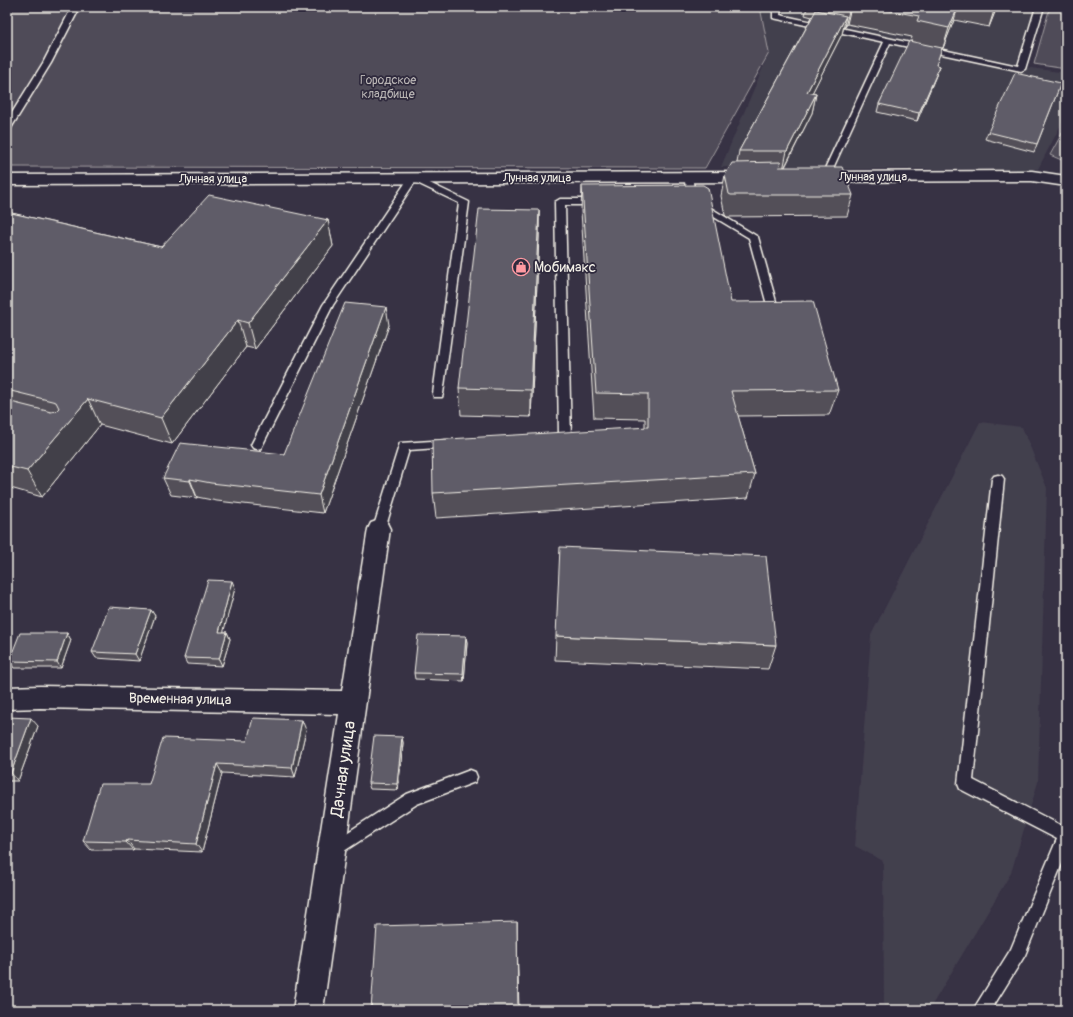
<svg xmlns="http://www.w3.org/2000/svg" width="1073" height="1017" font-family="Pangolin,sans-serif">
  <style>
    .built { fill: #433f4e }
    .green { fill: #504b59; stroke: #a29ea0 }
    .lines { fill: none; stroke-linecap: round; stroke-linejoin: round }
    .lane-casing { stroke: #f4f1e8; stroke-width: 3 }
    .street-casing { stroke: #f4f1e8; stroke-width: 3 }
    .lane { fill: #2f2a3d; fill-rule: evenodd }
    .street { fill: #2f2a3d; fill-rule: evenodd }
    .wall { fill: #524f59; stroke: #f4f1e8 }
    .shaded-wall { fill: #424048; stroke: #f4f1e8 }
    .building { fill: #5f5c67; stroke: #f4f1e8 }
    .labels { text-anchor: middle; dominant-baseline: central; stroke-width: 3.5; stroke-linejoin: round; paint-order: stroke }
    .far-park-label { font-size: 12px; fill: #bbb7b6; stroke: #2f2a3d }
    .far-street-label { font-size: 12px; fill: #f4f1e8; stroke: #2f2a3d }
    .poi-label { font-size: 14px; fill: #f4f1e8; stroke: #2f2a3d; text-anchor: start }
    .street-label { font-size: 14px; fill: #f4f1e8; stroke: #2f2a3d }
    .near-street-label { font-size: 17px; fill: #f4f1e8; stroke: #2f2a3d }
  </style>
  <rect width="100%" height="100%" fill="#373244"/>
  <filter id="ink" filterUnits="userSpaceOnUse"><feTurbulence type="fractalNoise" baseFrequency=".025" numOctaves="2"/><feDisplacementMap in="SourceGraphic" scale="8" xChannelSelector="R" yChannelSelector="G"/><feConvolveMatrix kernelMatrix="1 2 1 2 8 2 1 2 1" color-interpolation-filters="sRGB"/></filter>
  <g filter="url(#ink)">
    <!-- built -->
    <g class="built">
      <polygon points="760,7 1036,7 1024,67 1066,73 1066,115 1038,169 829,169 721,167 769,53"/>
      <polygon points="980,422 1022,427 1047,488 1038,782 1011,873 929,1010 884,1010 883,861 855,846 871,635"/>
    </g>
    <!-- green -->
    <g class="green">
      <polygon points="7,7 760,7 769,53 705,168 7,167"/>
      <polygon points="1050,7 1066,7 1066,69 1034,64"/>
      <polygon points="1066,126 1066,162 1050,155"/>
    </g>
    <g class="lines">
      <defs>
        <g id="lane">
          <polygon points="72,7 80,7 51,63 11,128 7,131 7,121 43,63"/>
          <polygon points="773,7 781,7 780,15 1018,66 1036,7 1044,7 1025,69 1021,71 890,43 829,177 825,180 821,177 884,42 773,18"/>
          <polygon points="688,174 692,177 696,199 758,237 780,316 779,318 771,318 770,316 749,238 689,202 684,177"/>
          <polygon points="413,175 469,202 443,394 442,397 434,397 433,394 459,203 415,182 333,305 261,448 257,449 253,448 251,445 323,305 410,176"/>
          <path d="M560 199H597L602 202 597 205H565L571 439 569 442C563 444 558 444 552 442L550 439 552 436 559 435 555 202Z"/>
          <polygon points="448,440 452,441 454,444 452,447 409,450 385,529 383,532 379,534 375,532 373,529 400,443"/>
          <polygon points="998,475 1002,476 1004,479 973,780 1066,828 1066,854 1025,955 991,1010 973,1010 1011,949 1057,839 960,789 958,784 992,479 994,476"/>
          <polygon points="470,770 475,772 477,777 475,782 417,804 338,855 333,858 328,855 325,850 328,845 407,794"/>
        </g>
        <g id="street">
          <polygon points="1032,171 1066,176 1066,186 1032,181 816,182 810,180 808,177 810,174 816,172"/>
          <polygon points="754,172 760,174 762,177 760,180 754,182 7,185 7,175"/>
          <polygon points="379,520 387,523 390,529 323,1010 293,1010 339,714 40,708 7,709 7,687 40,686 342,691 368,529 371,523"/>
        </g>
      </defs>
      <!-- lane casing -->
      <use href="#lane" class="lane-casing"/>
      <!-- street casing -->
      <use href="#street" class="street-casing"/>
      <!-- lane -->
      <use href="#lane" class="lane"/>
      <!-- street -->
      <use href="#street" class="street"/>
    </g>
    <!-- wall -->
    <g class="wall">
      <polygon points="807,7 997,7 989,27 954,20 943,48 942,48 936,65 940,66 937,73 917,121 877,112 879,104 911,41 912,37 847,24 845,27 844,27 842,34 812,93 816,94 812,113 785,167 853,195 847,216 727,217 725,215 721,196 725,175 737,163 739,151 812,17 805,15"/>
      <polygon points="1061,83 1034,152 985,139 988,132"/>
      <polygon points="582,186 731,302 838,390 829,415 738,416 755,474 748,498 436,518 433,493 645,428 645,419 594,418 581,211"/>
      <polygon points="539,210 539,237 531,417 461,415 459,388"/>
      <polygon points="7,212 161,247 328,220 333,246 255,349 246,347 172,444 100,425 42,497 7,487"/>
      <polygon points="389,325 323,513 217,501 197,497 197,498 171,495 163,478 284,454"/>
      <polygon points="235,588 223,632 227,632 230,639 222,666 187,664 184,658"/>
      <polygon points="151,610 155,616 139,661 96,658 92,652"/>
      <polygon points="67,633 71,640 61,668 14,668 9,661"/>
      <polygon points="466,636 467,643 464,681 415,679 414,673"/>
      <polygon points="556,636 776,645 768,669 555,660"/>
      <polygon points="7,717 38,726 18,781 7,781"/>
      <polygon points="306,730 295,777 222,773 202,852 134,849 133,850 91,850 83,841 149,784 247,741"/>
      <polygon points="402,737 403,743 398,790 370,789 368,783"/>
    </g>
    <!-- shaded-wall -->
    <g class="shaded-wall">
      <polygon points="850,7 851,7 847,24 845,27"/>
      <polygon points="958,7 954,20 943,48 949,28"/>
      <polygon points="995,7 997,7 989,27"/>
      <polygon points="846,16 842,34 803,111 807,92"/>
      <polygon points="940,66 937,73 917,121 919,113"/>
      <polygon points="816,94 812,113 783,170 787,151"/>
      <polygon points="539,210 539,237 531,417 531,390"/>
      <polygon points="328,220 333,246 255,349 248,323"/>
      <polygon points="386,307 389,325 323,513 319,495"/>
      <polygon points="238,320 246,347 172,444 161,418"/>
      <polygon points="88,399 100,425 42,497 27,471"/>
      <polygon points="190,479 197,497 197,498 190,481"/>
      <polygon points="232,581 235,588 222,638 219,632"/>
      <polygon points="7,582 10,585 7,592"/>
      <polygon points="151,610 155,616 139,661 135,654"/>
      <polygon points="227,632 230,639 222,666 219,659"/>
      <polygon points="67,633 71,640 61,668 57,662"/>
      <polygon points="466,636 467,643 464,681 463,674"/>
      <polygon points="31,718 38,726 18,781 11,773"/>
      <polygon points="302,720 306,730 295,777 292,768"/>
      <polygon points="402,737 403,743 398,790 397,784"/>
      <polygon points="217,764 222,773 202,852 196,844"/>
      <polygon points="127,840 134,849 133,850 126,842"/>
      <polygon points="517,922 517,935 519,1010 518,1010"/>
    </g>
    <!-- building -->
    <g class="building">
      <polygon points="870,7 958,7 949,28 917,21 919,16"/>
      <polygon points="816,10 846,16 807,92 816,94 787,151 739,151"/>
      <polygon points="909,41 942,48 936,65 940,66 919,113 879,104"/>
      <polygon points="1015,73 1061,83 1037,144 988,132"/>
      <polygon points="781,162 779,167 842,167 853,195 731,195 729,194 725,175 732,163"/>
      <polygon points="703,185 708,188 731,302 813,301 838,390 731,391 755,474 433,493 432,440 648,427 648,394 596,393 582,186"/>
      <polygon points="209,195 328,220 248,323 238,320 161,418 88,399 27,471 7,466 7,401 51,412 56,411 59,408 56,402 7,390 7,212 161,247"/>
      <polygon points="479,209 539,210 531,390 459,388"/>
      <polygon points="345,303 386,307 319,495 211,483 190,479 190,481 163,478 180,443 284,454"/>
      <polygon points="560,547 766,556 776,645 556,636"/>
      <polygon points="208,580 232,581 219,632 227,632 219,659 184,658"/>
      <polygon points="109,607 151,610 135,654 92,652"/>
      <polygon points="20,633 67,633 57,662 9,661"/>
      <polygon points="418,635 466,636 463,674 414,673"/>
      <polygon points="7,717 31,718 11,773 7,773"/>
      <polygon points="253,718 302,720 292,768 217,764 196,844 127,840 126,842 83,841 100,784 149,784 163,738 247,741"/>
      <polygon points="374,736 402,737 397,784 368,783"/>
      <polygon points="517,922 518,1010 371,1010 377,926"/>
    </g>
  </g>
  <!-- icons -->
  <defs>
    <symbol id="shop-ring" viewBox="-11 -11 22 22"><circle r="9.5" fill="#2f2a3d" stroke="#ff9aa2" stroke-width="1.5"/><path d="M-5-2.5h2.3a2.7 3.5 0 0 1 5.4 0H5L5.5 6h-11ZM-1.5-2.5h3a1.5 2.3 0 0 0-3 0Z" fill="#ff9aa2"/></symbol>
  </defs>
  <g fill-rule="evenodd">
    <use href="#shop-ring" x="511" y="257" width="20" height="20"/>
  </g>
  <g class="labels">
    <!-- far-park labels -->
    <g class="far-park-label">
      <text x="388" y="80">Городское<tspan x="388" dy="14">кладбище</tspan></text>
    </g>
    <!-- far-street labels -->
    <g class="far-street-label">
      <text x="873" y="177">Лунная улица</text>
      <text x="537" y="178">Лунная улица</text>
      <text x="213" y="179">Лунная улица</text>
    </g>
    <!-- poi labels -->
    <g class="poi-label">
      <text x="534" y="267">Мобимакс</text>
    </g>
    <!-- street labels -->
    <g class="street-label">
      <text transform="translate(180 699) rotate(1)">Временная улица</text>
    </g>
    <!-- near-street labels -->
    <g class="near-street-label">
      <text transform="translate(343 769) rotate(-82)">Дачная улица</text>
    </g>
  </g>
  <!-- margin -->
  <rect width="1073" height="1017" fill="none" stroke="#2f2a3d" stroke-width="24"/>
  <rect x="12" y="12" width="1049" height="993" fill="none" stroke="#f4f1e8" stroke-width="1.5" filter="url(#ink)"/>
</svg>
